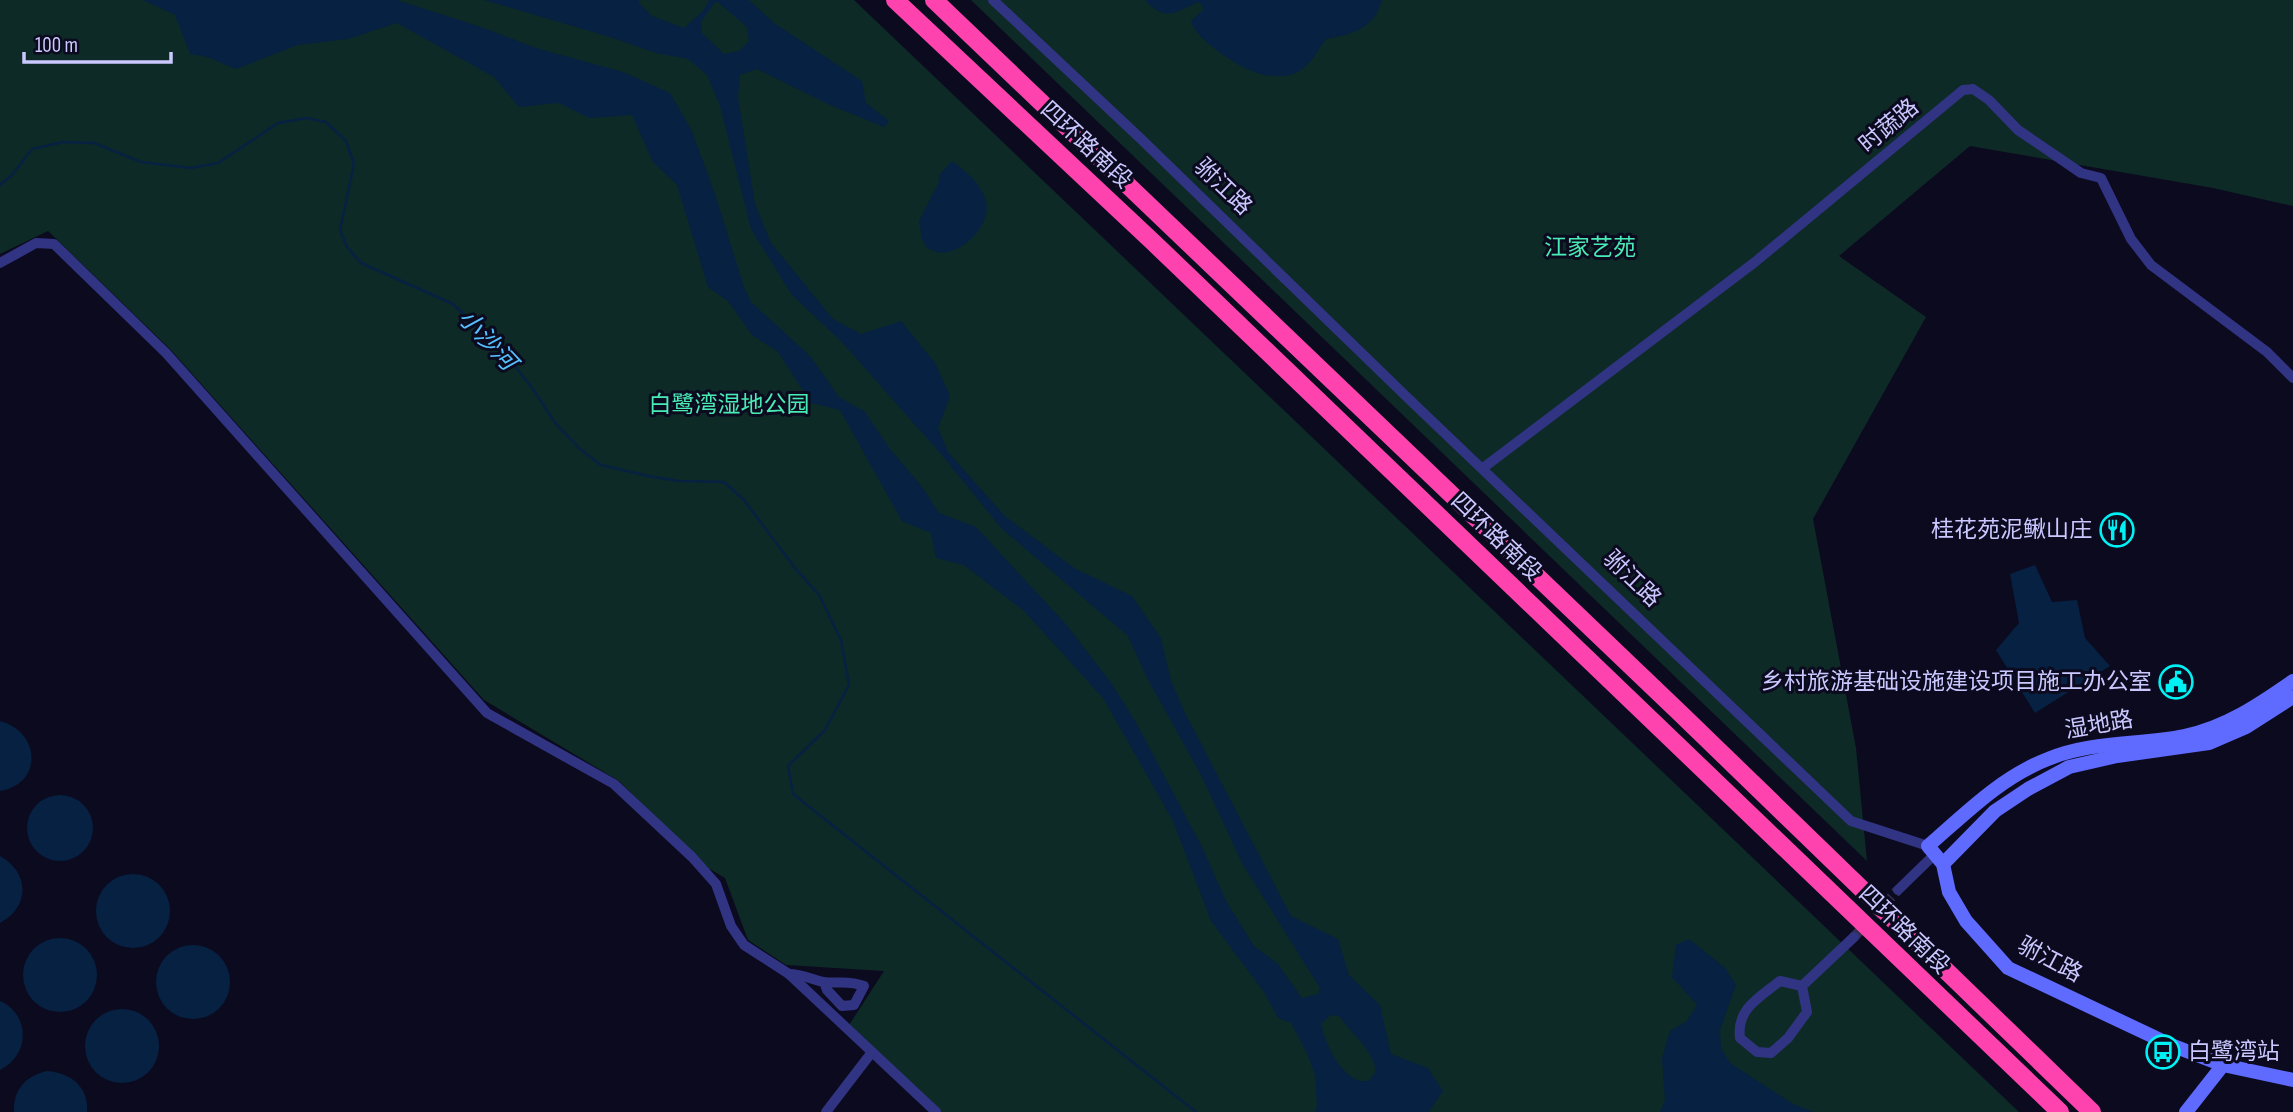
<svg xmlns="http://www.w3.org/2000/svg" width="2293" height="1112" font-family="'Sofia Sans Condensed','Noto Sans SC',sans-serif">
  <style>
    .green { fill: #0d2a26 }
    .water { fill: #062142; fill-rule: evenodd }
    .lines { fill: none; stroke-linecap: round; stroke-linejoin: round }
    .stream { stroke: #062142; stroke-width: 2.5 }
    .street-tunnel { stroke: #32304c; stroke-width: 10; stroke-dasharray: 10 5; stroke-linecap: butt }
    .street { stroke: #303483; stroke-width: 10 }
    .secondary { stroke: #5f6aff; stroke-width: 14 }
    .highway { stroke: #ff43ae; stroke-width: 18 }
    .labels { text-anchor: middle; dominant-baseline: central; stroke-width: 6; stroke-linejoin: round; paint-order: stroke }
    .street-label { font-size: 23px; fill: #cac8ff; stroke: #0c0a1f }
    .park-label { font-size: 23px; fill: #49ebb4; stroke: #0c0a1f }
    .poi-label { font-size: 23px; fill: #cac8ff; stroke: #0c0a1f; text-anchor: end }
    .water-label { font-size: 24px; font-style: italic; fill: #56c0ff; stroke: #0c0a1f }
  </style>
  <rect width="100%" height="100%" fill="#0c0a1f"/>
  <!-- green -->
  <g class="green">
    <polygon points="0,0 854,0 2019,1112 938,1112 849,1025 884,971 786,965 748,940 725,878 708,868 619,781 484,700 170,349 48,231 0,254"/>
    <polygon points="971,0 2293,0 2293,206 2213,188 1970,146 1839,256 1926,317 1813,519 1856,748 1867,861"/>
  </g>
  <!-- water -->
  <g class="water">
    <path d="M143 0H397L481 27 536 48 623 72 670 93 691 129 715 194 744 287 751 302 810 356 839 397 865 412 890 449 923 488 939 513 976 527 1065 623 1112 684 1138 726 1203 849 1226 901 1254 946 1278 964 1302 998 1318 994 1320 988 1243 865 1202 777 1146 676 1128 636 1001 528 941 454 841 341 792 295 751 229 720 106 707 75 688 59 656 53 610 37 484 0H639V3L652 16 684 28 703 11 709 0H749L774 23 862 81 866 103 889 121 884 127 830 105 757 69 740 75 738 97 755 204 771 243 833 319 861 334 901 321 935 363 950 396 938 428 948 452 1005 516 1074 568 1132 596 1161 638 1171 681 1184 711 1291 916 1338 939 1349 975 1380 1005 1391 1054 1428 1068 1443 1091 1429 1112H1315L1317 1106 1315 1075 1307 1053 1291 1023 1278 1018 1264 992 1211 921 1173 821 1103 698 1024 611 964 565 936 558 931 533 902 521 840 410 811 403 778 352 752 335 728 301 708 287 677 185 653 162 632 115 589 118 559 103 519 107 494 77 397 23 348 39 298 45 236 69 207 57 190 54 175 15ZM715 2 719 3 747 27 749 41 739 51 724 54 702 33 701 22ZM1331 1015 1339 1016C1348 1029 1373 1051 1375 1067 1377 1073 1372 1077 1368 1081 1343 1084 1325 1044 1321 1024Z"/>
    <path d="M1145 0H1382C1374 29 1353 34 1326 39 1317 51 1312 64 1298 72 1288 77 1276 77 1265 75 1245 72 1196 41 1191 21L1204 9 1199 2C1175 12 1166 23 1145 0Z"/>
    <path d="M952 161C965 170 980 183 985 198 994 222 966 251 943 253 938 253 932 250 927 248L922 239 919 221 938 184 940 174Z"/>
    <polygon points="2035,565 2052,602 2077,600 2085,638 2110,666 2035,713 1996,650 2019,623 2010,574"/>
    <path d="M0 721C41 732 43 784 0 791Z"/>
    <circle cx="60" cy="828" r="33"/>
    <path d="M0 856C29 872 31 906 0 923Z"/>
    <circle cx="133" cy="911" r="37"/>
    <circle cx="60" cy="975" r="37"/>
    <polygon points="1689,939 1725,968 1736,985 1720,1030 1721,1048 1730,1063 1793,1104 1814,1112 1660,1112 1665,1100 1662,1058 1670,1031 1687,1021 1697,1005 1672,977 1676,945"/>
    <circle cx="193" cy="982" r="37"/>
    <path d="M0 1001C31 1015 30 1055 0 1070Z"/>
    <circle cx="122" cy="1046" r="37"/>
    <path d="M47 1071C70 1073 89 1086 87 1112H14C13 1089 26 1076 47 1071Z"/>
  </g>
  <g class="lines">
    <!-- stream -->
    <polyline class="stream" points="0,185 12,175 32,149 63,142 94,143 141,162 191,168 218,163 278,123 306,118 326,122 346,141 354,164 340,230 347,247 361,263 453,304 502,350 533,389 556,424 580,449 601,465 648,476 679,481 724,482 744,500 795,568 819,595 841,640 849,685 825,730 788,766 793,794 1196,1112"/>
    <!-- street-tunnel -->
    <polyline class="street-tunnel" points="1854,937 1898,890"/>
    <!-- street -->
    <g class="street">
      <polyline points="993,0 1140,138 1412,402 1851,821 1928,846"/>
      <polyline points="0,263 36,243 54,244 166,353 487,713 614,784 692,857 716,884 731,926 744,945 789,974 936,1112"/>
      <polyline points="1483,468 1755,262 1963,90 1973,89 1989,100 2018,130 2081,173 2101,178 2131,239 2151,265 2267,352 2293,378"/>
      <polyline points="1898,890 1934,855"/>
      <path d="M789 974C801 974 811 979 823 982 839 984 848 980 864 986L854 1005 842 1006 827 990 824 982"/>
      <path d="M1802 986 1807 1012 1788 1038 1771 1053 1757 1052 1740 1038C1736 1009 1760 997 1780 981L1802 986 1854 937"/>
      <polyline points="826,1112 872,1052"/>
    </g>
    <!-- secondary -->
    <g class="secondary">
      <path d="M2293 681C2260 704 2225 728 2184 736 2139 745 2092 741 2048 759 2001 777 1965 814 1928 846L1943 864 1949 892 1966 921 2008 968 2171 1045 2223 1065 2293 1080"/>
      <polyline points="1943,864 1995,811 2028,789 2069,767 2117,756 2209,743 2246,727 2293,697"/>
      <polyline points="2186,1112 2223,1065"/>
    </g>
    <!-- highway -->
    <g class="highway">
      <polyline points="895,0 1153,242 2060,1112"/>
      <polyline points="934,0 1681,714 2092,1112"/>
    </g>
  </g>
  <!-- icons -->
  <defs>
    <symbol id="restaurant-ring" viewBox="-11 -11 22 22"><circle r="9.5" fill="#0c0a1f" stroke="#00f1f3" stroke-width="1.5"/><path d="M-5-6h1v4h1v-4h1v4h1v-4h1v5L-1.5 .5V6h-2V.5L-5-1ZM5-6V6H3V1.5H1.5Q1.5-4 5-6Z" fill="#00f1f3"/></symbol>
    <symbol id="civic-ring" viewBox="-11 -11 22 22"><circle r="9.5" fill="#0c0a1f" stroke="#00f1f3" stroke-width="1.5"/><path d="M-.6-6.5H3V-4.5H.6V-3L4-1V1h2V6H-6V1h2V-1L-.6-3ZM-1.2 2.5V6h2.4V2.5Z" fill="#00f1f3"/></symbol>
    <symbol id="bus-ring" viewBox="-11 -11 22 22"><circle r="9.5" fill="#0c0a1f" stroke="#00f1f3" stroke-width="1.5"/><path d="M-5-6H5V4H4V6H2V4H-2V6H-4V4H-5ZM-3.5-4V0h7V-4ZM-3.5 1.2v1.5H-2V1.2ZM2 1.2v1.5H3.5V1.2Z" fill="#00f1f3"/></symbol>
  </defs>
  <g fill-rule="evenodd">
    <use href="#restaurant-ring" x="2098" y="511" width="38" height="38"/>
    <use href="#civic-ring" x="2157" y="663" width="38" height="38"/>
    <use href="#bus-ring" x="2144" y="1033" width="38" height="38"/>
  </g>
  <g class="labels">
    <!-- street labels -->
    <g class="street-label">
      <text transform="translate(1889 126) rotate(-40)">时蔬路</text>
      <text transform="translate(1086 145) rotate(43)">四环路南段</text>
      <text transform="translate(1223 187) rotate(44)">驸江路</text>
      <text transform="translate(1496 537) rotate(44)">四环路南段</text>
      <text transform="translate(1632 579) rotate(44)">驸江路</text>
      <text transform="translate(2099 725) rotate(-10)">湿地路</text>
      <text transform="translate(1904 930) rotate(44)">四环路南段</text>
      <text transform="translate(2050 960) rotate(28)">驸江路</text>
    </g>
    <!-- park labels -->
    <g class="park-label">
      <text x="1590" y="248">江家艺苑</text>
      <text x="729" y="405">白鹭湾湿地公园</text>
    </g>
    <!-- poi labels -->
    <g class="poi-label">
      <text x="2092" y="530">桂花苑泥鳅山庄</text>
      <text x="2152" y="682">乡村旅游基础设施建设项目施工办公室</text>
      <text x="2188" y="1052" text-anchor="start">白鹭湾站</text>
    </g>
    <!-- water labels -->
    <g class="water-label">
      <text transform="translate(487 340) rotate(47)">小沙河</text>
    </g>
  </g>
  <!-- scale -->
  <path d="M24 52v10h147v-10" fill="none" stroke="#cac8ff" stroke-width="3.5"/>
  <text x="35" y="52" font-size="21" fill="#cac8ff" stroke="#0c0a1f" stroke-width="5" paint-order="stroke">100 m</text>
</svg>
